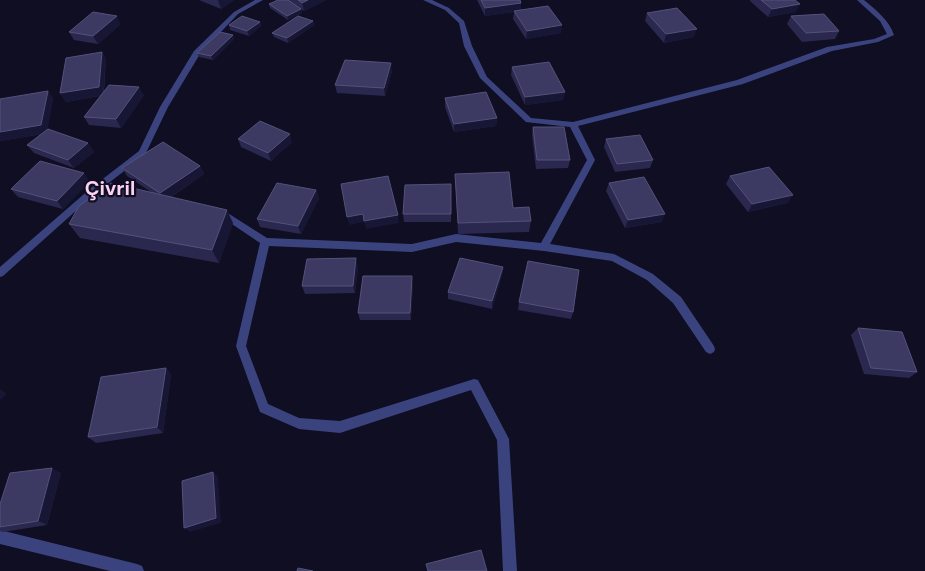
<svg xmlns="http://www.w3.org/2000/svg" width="925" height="571" font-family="'DM Sans',sans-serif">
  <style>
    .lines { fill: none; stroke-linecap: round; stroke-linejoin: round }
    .minor { fill: #3b437f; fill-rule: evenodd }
    .tertiary { fill: #3b437f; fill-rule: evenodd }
    .wall { fill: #2a284f }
    .shaded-wall { fill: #171635 }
    .building { fill: #3c3a62; stroke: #53527a }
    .labels { text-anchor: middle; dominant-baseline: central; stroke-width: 4.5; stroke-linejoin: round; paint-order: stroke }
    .quarter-label { font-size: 20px; font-weight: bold; fill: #fdd3f4; stroke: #0f0e22 }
  </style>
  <rect width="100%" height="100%" fill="#0f0e22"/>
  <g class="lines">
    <!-- minor -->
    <g class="minor">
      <path d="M423 0H432L449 8 464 21 472 46 487 77 531 118 573 122 737 80 827 47 874 39 887 34 880 21 857 0H864C876 10 889 20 894 35L878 42 832 51 743 84 578 126 595 160 550 244 614 254 653 274 681 297 714 346 715 349 714 352 710 354 706 352 673 303 647 280 612 261 544 251 456 242 412 252 269 246 246 346 268 404 299 418 340 421 474 379 478 380 509 439 517 571H503L497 440 471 390 340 433 299 429 260 412 236 346 260 243 217 214 215 212 217 210H223L267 238 412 244 456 234 541 243 587 160 570 127 526 122 480 78 464 46 459 23 445 10Z"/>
      <polygon points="0,530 137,564 142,566 144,571 110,571 0,544"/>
    </g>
    <!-- tertiary -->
    <polygon class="tertiary" points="255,0 263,0 238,14 200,54 168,107 145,155 97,192 3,276 0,277 0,267 91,188 139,151 160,107 194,51 234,12"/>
  </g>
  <!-- wall -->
  <g class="wall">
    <polygon points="199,0 234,0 221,9"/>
    <polygon points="278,0 326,0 304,11 301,9 302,13 288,20 270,8 269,4"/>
    <polygon points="477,0 520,0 521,3 521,10 561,33 526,39 513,19 514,12 485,16"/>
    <polygon points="750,0 795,0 796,12 768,17 750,1"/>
    <polygon points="647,13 694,37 664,43 645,21"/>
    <polygon points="791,16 839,31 835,39 802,42 787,24"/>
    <polygon points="313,21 314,25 288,43 274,37 272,33"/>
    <polygon points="260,22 261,26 249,36 230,30 229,25"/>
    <polygon points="121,24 98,44 74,40 69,32"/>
    <polygon points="233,35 234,39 213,60 199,57 197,53"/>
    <polygon points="102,52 106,60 104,91 144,95 121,128 89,125 84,117 100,96 66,102 60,93"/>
    <polygon points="512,67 565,92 563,100 525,105 511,75"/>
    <polygon points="392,71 385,96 337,93 335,85"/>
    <polygon points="48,91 53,99 47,130 88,143 94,152 74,168 34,153 27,145 43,134 0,141"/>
    <polygon points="445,98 497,118 496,126 454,132 445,107"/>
    <polygon points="533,127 570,160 568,168 536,169 532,135"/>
    <polygon points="238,139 292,142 271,161 241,147"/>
    <polygon points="606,139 653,160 650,168 615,172 604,147"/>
    <polygon points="200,166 204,174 171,197 233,223 219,263 80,238 69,224 151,192 127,176 122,168"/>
    <polygon points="455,174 513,208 531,221 529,232 458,234"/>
    <polygon points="730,176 788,203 748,212 726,184"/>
    <polygon points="90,181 63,209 18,197 11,189"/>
    <polygon points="609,183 662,222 625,228 606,191"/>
    <polygon points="451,184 451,222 404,222 403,214"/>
    <polygon points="316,190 319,198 301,234 260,227 257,219"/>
    <polygon points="358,266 355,293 305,294 302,286"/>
    <polygon points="503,267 502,275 492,309 448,299 448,292"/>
    <polygon points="413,283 411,320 360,320 358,313"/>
    <polygon points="519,302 573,312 571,319 518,310"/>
    <polygon points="858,328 917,372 909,378 864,374 851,335"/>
    <polygon points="166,368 171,375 163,433 96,443 88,437"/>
    <polygon points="61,473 47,525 3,532 0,531 0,504"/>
  </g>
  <!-- shaded-wall -->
  <g class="shaded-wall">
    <polygon points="218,0 234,0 221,9"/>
    <polygon points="308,0 326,0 304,11 302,3"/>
    <polygon points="521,3 521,11 485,16 485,8"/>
    <polygon points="800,4 796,12 768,17 772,9"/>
    <polygon points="301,9 302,13 288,20 287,16"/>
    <polygon points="117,16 121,24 98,44 93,36"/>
    <polygon points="313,21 314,25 288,43 287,38"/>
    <polygon points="260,22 261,26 249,36 247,31"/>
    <polygon points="562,25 561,33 526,39 527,31"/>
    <polygon points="697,29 694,37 664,43 666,34"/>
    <polygon points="233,35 234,39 213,60 211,56"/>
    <polygon points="102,52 106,60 103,95 66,102 60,93"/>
    <polygon points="391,63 392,71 385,96 384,88"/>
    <polygon points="139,87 144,95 121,128 116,119"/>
    <polygon points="48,91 53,99 47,133 0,141 0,132"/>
    <polygon points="565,92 563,100 525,105 525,97"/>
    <polygon points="497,118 496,126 454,132 454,124"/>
    <polygon points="290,134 292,142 271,161 268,153"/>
    <polygon points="88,143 94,152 74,168 68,160"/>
    <polygon points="200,166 204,174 164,201 160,193"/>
    <polygon points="84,173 90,181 63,209 57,201"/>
    <polygon points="316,190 319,198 301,234 298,226"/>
    <polygon points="793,195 788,203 748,212 752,204"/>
    <polygon points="227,210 233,223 219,263 212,250"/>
    <polygon points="363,214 398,215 399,223 366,229 364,222 349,225 347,217"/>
    <polygon points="665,214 662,222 625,228 628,220"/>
    <polygon points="356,258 358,266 355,293 353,286"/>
    <polygon points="503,267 502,275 492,309 492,301"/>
    <polygon points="412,276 413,283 411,320 410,313"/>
    <polygon points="166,368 171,375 163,433 157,427"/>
    <polygon points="0,389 7,394 0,400"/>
    <polygon points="52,468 61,473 47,525 38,521"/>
    <polygon points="213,472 218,477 221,523 190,532 184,528"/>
  </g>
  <!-- building -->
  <g class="building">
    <polygon points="278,0 288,0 301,9 287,16 269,4"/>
    <polygon points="298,0 308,0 302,3"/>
    <polygon points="481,0 520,0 521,3 485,8"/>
    <polygon points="761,0 795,0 800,4 772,9"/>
    <polygon points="548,6 562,25 527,31 514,11"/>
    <polygon points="677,8 697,29 666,34 647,13"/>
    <polygon points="93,12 117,16 93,36 69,32"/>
    <polygon points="824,14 839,31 806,33 791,16"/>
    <polygon points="242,16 260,22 247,31 229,25"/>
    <polygon points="298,16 313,21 287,38 272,33"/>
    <polygon points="220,32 233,35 211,56 197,53"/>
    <polygon points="102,52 99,87 60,93 66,58"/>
    <polygon points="345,60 391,63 384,88 335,85"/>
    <polygon points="549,62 565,92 525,97 512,67"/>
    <polygon points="109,85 139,87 116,119 84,117"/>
    <polygon points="48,91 41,125 0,132 0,99"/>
    <polygon points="486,92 497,118 454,124 445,98"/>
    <polygon points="260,121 290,134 268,153 238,139"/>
    <polygon points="533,127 564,127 570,160 537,160"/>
    <polygon points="48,129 88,143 68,160 27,145"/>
    <polygon points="640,135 653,160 617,164 606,139"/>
    <polygon points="163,142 200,166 160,193 122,168"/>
    <polygon points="40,161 84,173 57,201 11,189"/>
    <polygon points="769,167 793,195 752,204 730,176"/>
    <polygon points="509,172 513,208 529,207 531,221 458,223 455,174"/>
    <polygon points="388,176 398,215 364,221 363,214 347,217 341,184"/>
    <polygon points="644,177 665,214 628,220 609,183"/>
    <polygon points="111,183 227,210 212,250 69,224 79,206"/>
    <polygon points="277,183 316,190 298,226 257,219"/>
    <polygon points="451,184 451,214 403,214 405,185"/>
    <polygon points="356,258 353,286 302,286 307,259"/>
    <polygon points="460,258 503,267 492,301 448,292"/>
    <polygon points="528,261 579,270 573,312 519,302"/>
    <polygon points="363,276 412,276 410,313 358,313"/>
    <polygon points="858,328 902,332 917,372 871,368"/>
    <polygon points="166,368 157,427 88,437 101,377"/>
    <polygon points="52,468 38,521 0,527 0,504 10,473"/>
    <polygon points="213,472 216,518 184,528 182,481"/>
    <polygon points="481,550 487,571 428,571 426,564"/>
    <polygon points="298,568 313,571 297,571"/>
  </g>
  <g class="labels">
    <!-- quarter labels -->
    <g class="quarter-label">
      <text x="110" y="188">Çivril</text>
    </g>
  </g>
</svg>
